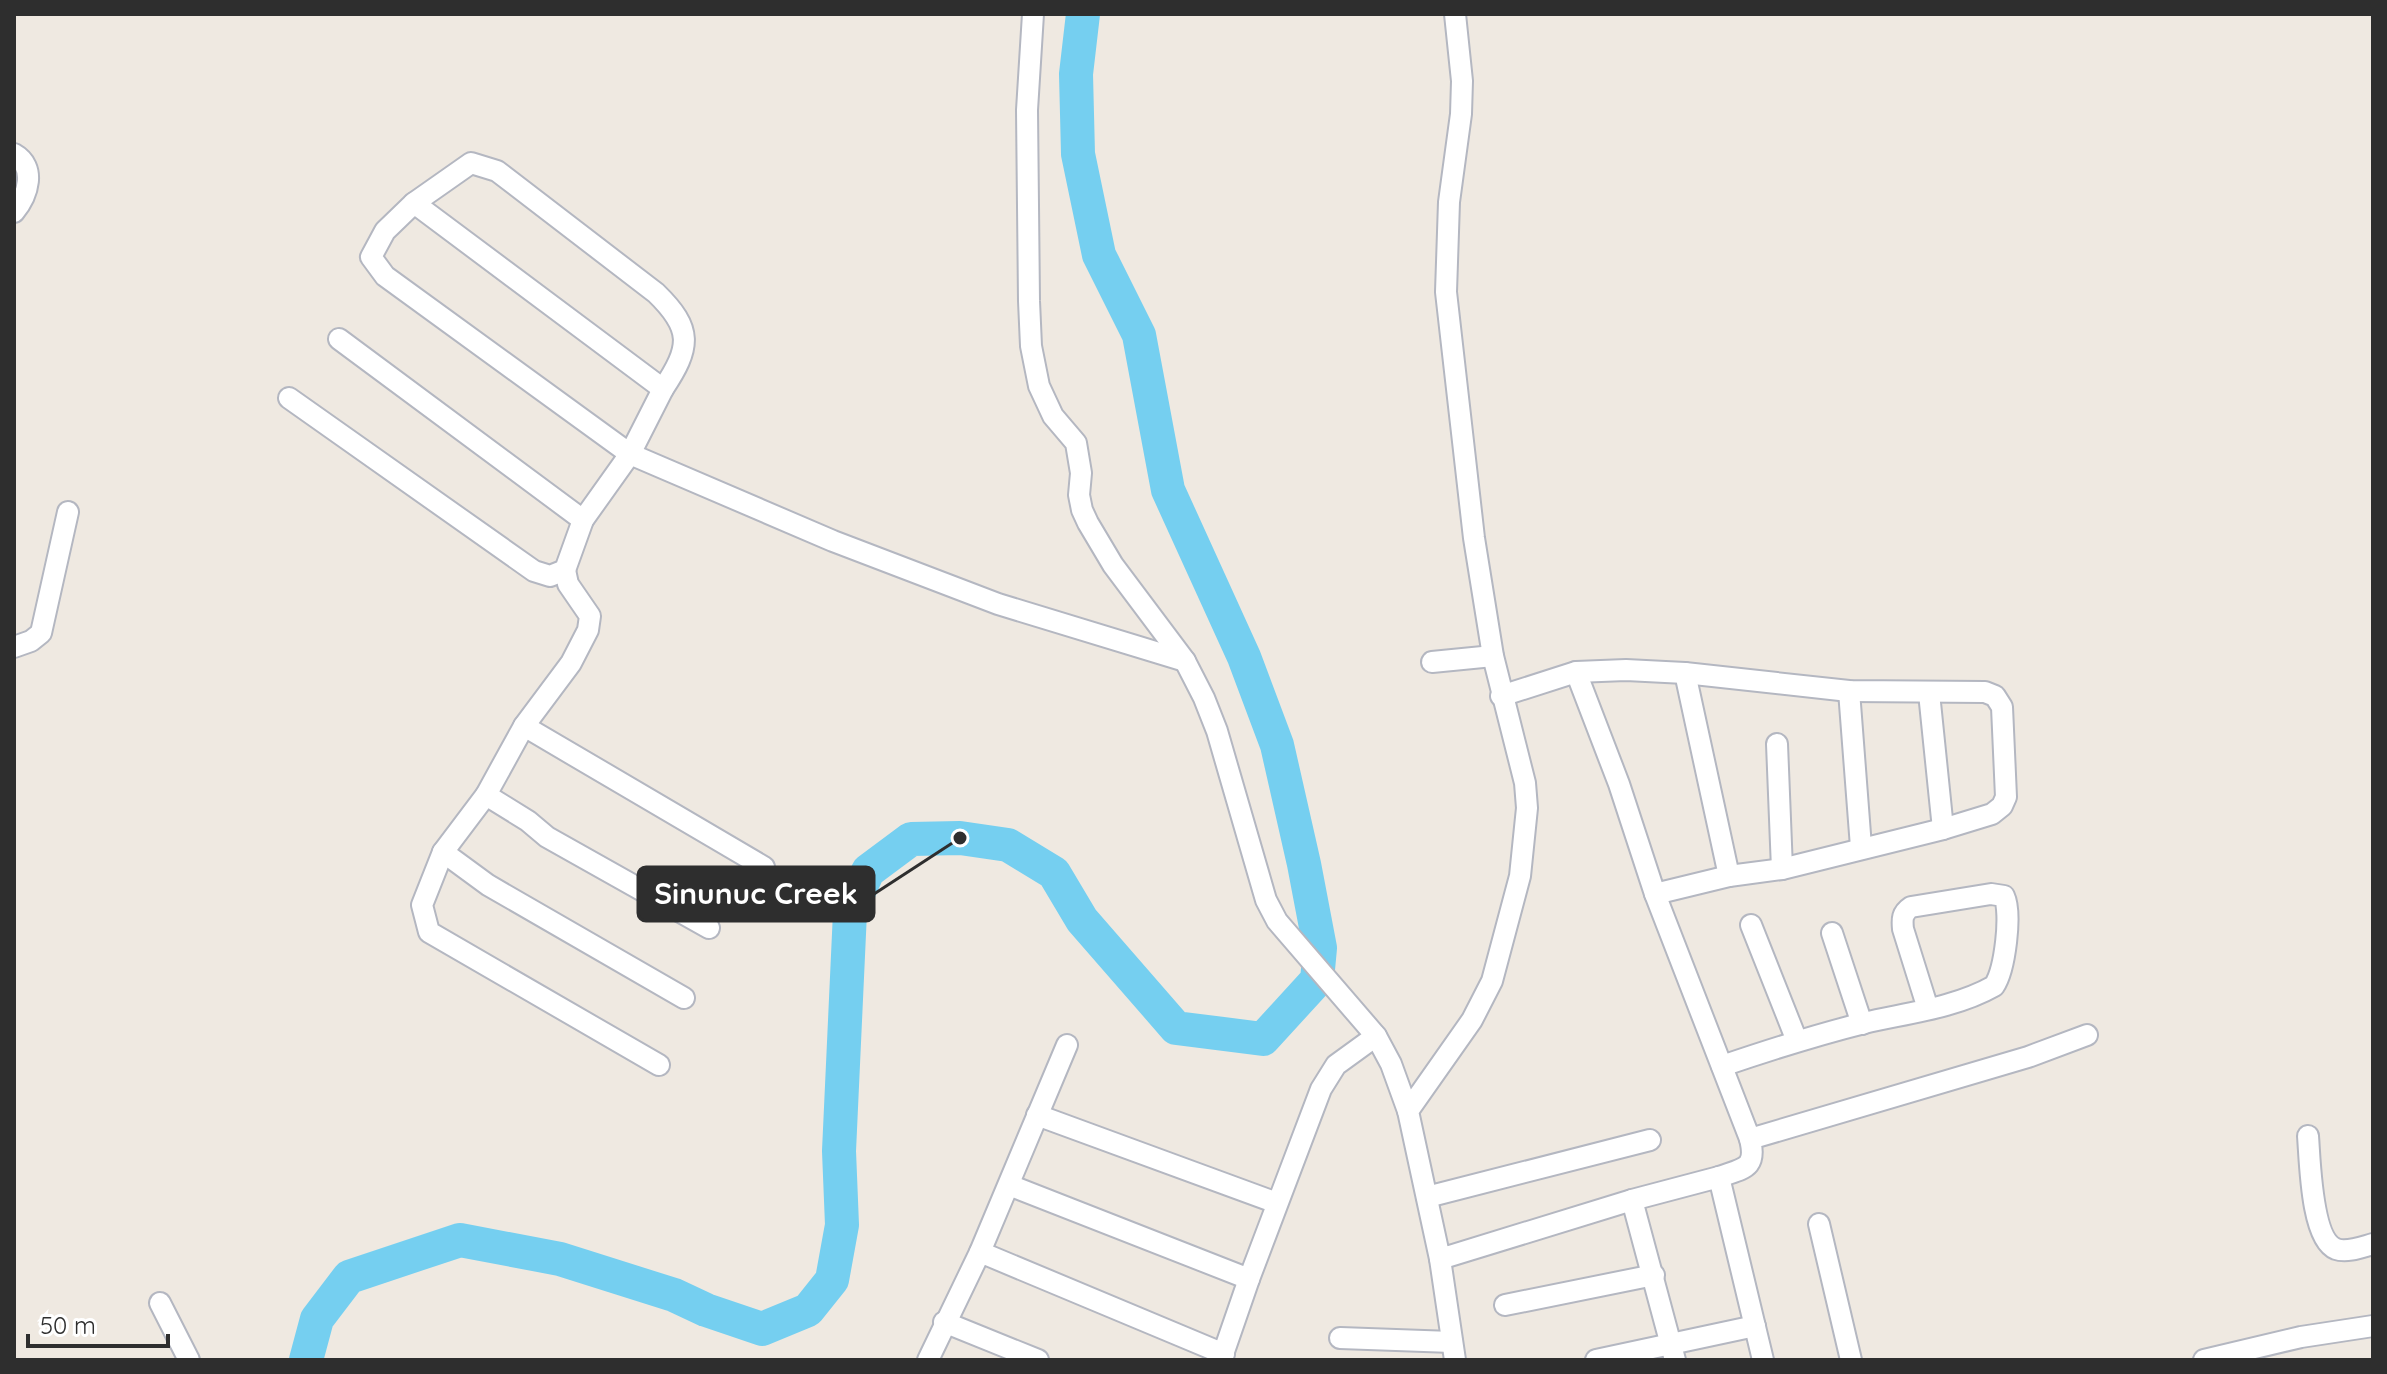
<svg xmlns="http://www.w3.org/2000/svg" width="2387" height="1374" font-family="Quicksand,sans-serif">
  <style>
    .lines { fill: none; stroke-linecap: round; stroke-linejoin: round }
    .river { stroke: #75cff0; stroke-width: 34 }
    .street-casing { stroke: #b4b7c1; stroke-width: 24 }
    .street { stroke: #fff; stroke-width: 20 }
    .leader { fill: none; stroke: #2e2e2e; stroke-width: 3 }
    .callout-dot { fill: #2e2e2e; stroke: #fff; stroke-width: 3 }
    .callout { fill: #2e2e2e; stroke: #2e2e2e; stroke-width: 3 }
    .callout-label { font-size: 30px; text-anchor: middle; font-weight: bold; fill: #fff }
  </style>
  <rect width="100%" height="100%" fill="#efe9e1"/>
  <g class="lines">
    <!-- river -->
    <polyline class="river" points="306,1360 317,1319 349,1277 460,1240 560,1259 674,1295 706,1310 762,1329 808,1310 832,1280 842,1225 839,1151 850,912 868,871 911,839 960,838 1008,845 1054,873 1082,920 1176,1028 1263,1039 1317,980 1320,948 1304,864 1277,745 1244,657 1168,490 1139,335 1099,255 1078,154 1076,74 1083,14"/>
    <defs>
      <g id="street">
        <polyline points="1033,14 1027,110 1029,301 1031,346 1039,386 1053,416 1076,443 1081,473 1079,495 1082,510 1088,523 1113,565 1185,661 1204,698 1217,731 1266,900 1277,921 1376,1036 1391,1064 1408,1111"/>
        <polyline points="1455,14 1462,81 1461,114 1449,202 1446,292 1474,538 1493,656 1525,783 1527,808 1520,876 1492,981 1472,1020 1408,1111 1440,1259 1632,1200 1719,1177 1763,1360"/>
        <path d="M14 154C37 167 28 195 14 212"/>
        <path d="M414 203 471 163 497 171 656 293C693 329 691 347 663 389"/>
        <polyline points="339,339 583,520"/>
        <polyline points="289,398 534,571 550,576 565,570 583,520 630,454 663,389 414,203 385,231 371,257 385,276 630,454 833,541 998,604 1185,661"/>
        <polyline points="565,570 568,584 590,616 588,630 571,663 524,726 486,795 443,852 422,905 429,932 659,1065"/>
        <polyline points="14,647 31,641 41,633 68,512"/>
        <polyline points="1432,662 1493,656"/>
        <polyline points="1576,672 1626,670 1685,673 1849,691 1985,692 1995,696 2002,707 2006,797 2002,806 1992,814 1943,829 1782,869 1729,876 1655,894"/>
        <polyline points="1685,673 1729,876"/>
        <polyline points="1849,691 1861,847"/>
        <polyline points="1929,693 1943,829"/>
        <polyline points="1501,696 1576,672 1619,784 1655,894 1750,1139"/>
        <polyline points="524,726 764,867"/>
        <polyline points="1777,744 1782,869"/>
        <polyline points="486,795 528,821 547,837 709,928"/>
        <polyline points="443,852 488,885 684,998"/>
        <polyline points="1751,925 1797,1041"/>
        <polyline points="1832,933 1862,1024"/>
        <path d="M1722 1066C1769 1050 1816 1035 1864 1023 1907 1013 1955 1008 1994 986 2005 970 2012 913 2004 896L1991 894 1911 907C1902 913 1902 919 1903 929L1928 1009"/>
        <polyline points="1037,1115 1277,1203"/>
        <path d="M2308 1136C2310 1160 2311 1239 2336 1249 2347 1253 2362 1247 2373 1244"/>
        <path d="M1719 1177C1744 1168 1757 1169 1750 1139L2028 1057 2087 1035"/>
        <polyline points="1009,1185 1249,1279"/>
        <polyline points="1427,1197 1650,1140"/>
        <polyline points="1632,1200 1675,1360"/>
        <polyline points="1819,1224 1851,1360"/>
        <polyline points="980,1252 1224,1354"/>
        <polyline points="1440,1259 1455,1360"/>
        <polyline points="160,1303 189,1360"/>
        <polyline points="1505,1305 1654,1275"/>
        <polyline points="944,1322 1038,1360"/>
        <polyline points="1340,1338 1452,1342"/>
        <polyline points="928,1360 980,1252 1067,1045"/>
        <polyline points="1221,1360 1249,1279 1321,1089 1336,1065 1376,1036"/>
        <polyline points="1596,1360 1755,1326"/>
        <polyline points="2204,1360 2301,1337 2373,1326"/>
      </g>
    </defs>
    <!-- street casing -->
    <use href="#street" class="street-casing"/>
    <!-- street -->
    <use href="#street" class="street"/>
  </g>
  <!-- callouts -->
  <path class="leader" d="M960 838L874 894"/>
  <circle class="callout-dot" cx="960" cy="838" r="8"/>
  <rect class="callout" x="638" y="867" width="236" height="54" rx="8"/>
  <g class="callout-label">
    <text x="756" y="904">Sinunuc Creek</text>
  </g>
  <!-- border -->
  <rect width="2387" height="1374" fill="none" stroke="#2e2e2e" stroke-width="32"/>
  <!-- scale -->
  <path d="M28 1334v12h140v-12" fill="none" stroke="#2e2e2e" stroke-width="4"/>
  <text x="40" y="1334" font-size="24" fill="#2e2e2e" stroke="#ffffff" stroke-width="6" paint-order="stroke">50 m</text>
</svg>
